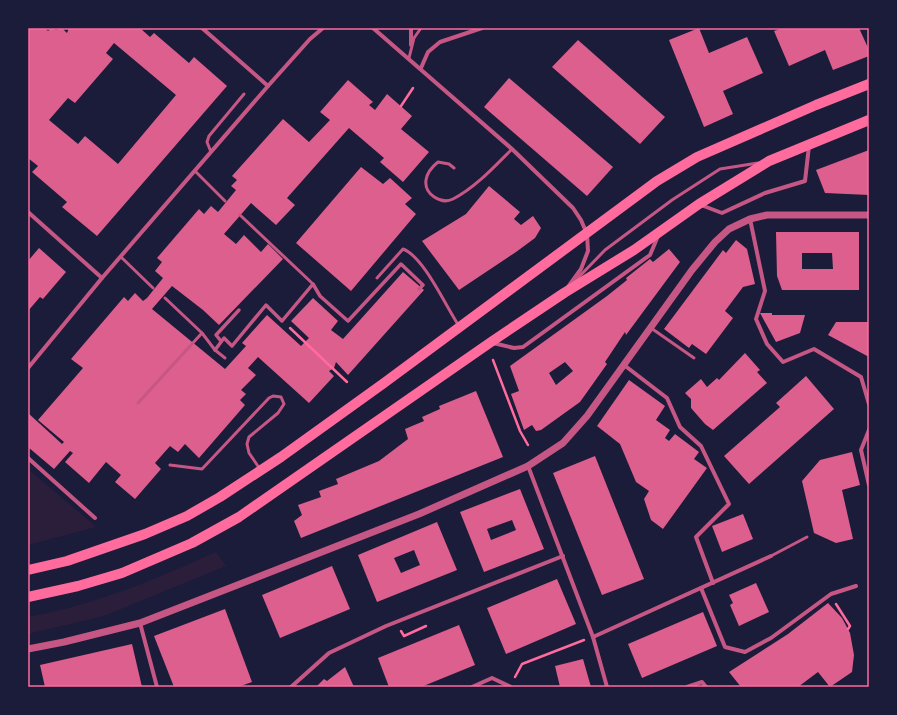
<svg xmlns="http://www.w3.org/2000/svg" width="897" height="715" font-family="'Roboto Condensed',sans-serif">
  <style>
    .green { fill: #2a1e3b }
    .building { fill: #dd5f8e; fill-rule: evenodd }
    .lines { fill: none; stroke-linecap: round; stroke-linejoin: round }
    .path { stroke: #ff6b9d; stroke-width: 2.5 }
    .service { stroke: #c65784; stroke-width: 3 }
    .pedestrian { stroke: #c65784; stroke-width: 3.5 }
    .minor { stroke: #c65784; stroke-width: 4 }
    .tertiary { stroke: #c65784; stroke-width: 7 }
    .primary { stroke: #ff6b9d; stroke-width: 10 }
    .neatline { fill: none; stroke: #ff6b9d; stroke-width: 1.5 }
  </style>
  <rect width="100%" height="100%" fill="#1b1b3a"/>
  <!-- green -->
  <g class="green">
    <polygon points="28,469 96,527 28,545"/>
    <path d="M216 552 226 566 104 616 28 634V617C97 604 152 581 216 552Z"/>
  </g>
  <!-- building -->
  <g class="building">
    <path d="M28 28H45L48 31 51 28 56 30 62 28 67 33 69 28H140L150 37 154 33 189 63 194 57 227 86 97 236 62 207 67 202 32 172 38 166 28 158ZM114 43 176 95 118 164 85 136 78 144 49 120 68 98 75 103 113 59 106 53Z"/>
    <polygon points="699,28 709,53 747,37 763,73 723,91 733,114 704,127 669,40"/>
    <polygon points="783,28 859,28 869,50 869,56 833,70 825,50 789,66 774,31"/>
    <polygon points="578,40 665,117 640,144 552,67"/>
    <polygon points="509,78 613,167 587,196 484,107"/>
    <polygon points="348,80 373,102 369,105 375,110 387,94 412,116 401,129 429,152 403,182 380,162 384,158 349,128 287,198 295,205 276,225 251,203 224,234 236,244 244,235 261,252 268,244 283,259 219,325 203,310 172,286 152,309 225,369 246,346 242,343 267,315 301,346 309,338 291,321 313,298 338,321 331,330 343,339 403,272 424,290 348,375 336,362 334,368 329,371 334,376 309,403 258,357 248,368 256,375 241,390 246,394 240,400 245,405 199,458 185,444 178,452 170,446 155,463 161,469 135,499 115,482 121,475 106,462 89,483 65,462 73,453 70,451 54,469 28,447 28,413 62,444 64,442 38,420 83,368 71,359 124,297 128,301 135,293 143,301 147,298 163,278 155,271 162,262 157,258 199,209 204,214 211,206 218,212 236,190 231,186 237,180 232,176 283,119 309,142 330,120 320,112"/>
    <polygon points="869,150 869,195 825,193 816,170"/>
    <polygon points="361,167 383,184 390,178 412,198 405,204 416,214 351,291 296,243"/>
    <polygon points="489,186 520,212 514,219 521,225 533,216 541,228 535,238 516,252 459,290 422,241 466,214"/>
    <path d="M776 232H859V290H782L777 276ZM802 253H832L833 269H802Z"/>
    <polygon points="736,240 747,249 755,284 743,287 725,311 733,318 706,354 692,344 689,348 664,329 723,250 726,253"/>
    <polygon points="39,248 66,272 43,299 40,297 28,311 28,261"/>
    <path d="M669 249 680 262 626 335 625 332 605 362 607 364 580 402 541 430 536 431 532 425 524 430 511 394 519 391 510 366 607 296 627 280 626 278 650 259 653 262ZM565 362 573 371 556 385 549 373Z"/>
    <polygon points="760,313 772,313 772,315 805,315 800,333 776,342"/>
    <polygon points="836,322 869,322 869,357 828,335"/>
    <polygon points="745,353 760,370 757,372 767,383 713,430 705,424 691,408 691,399 685,393 701,379 707,387 717,378 719,380"/>
    <polygon points="806,376 834,409 749,484 724,456 780,407 776,403"/>
    <polygon points="629,380 665,406 656,420 670,430 665,438 669,441 675,434 699,452 694,459 707,468 663,529 651,520 644,499 649,491 636,482 620,444 597,426"/>
    <polygon points="476,391 503,457 301,538 294,521 302,515 298,505 321,497 319,491 338,484 336,479 379,461 408,439 405,429 424,421 422,417 440,409 439,406"/>
    <polygon points="852,452 860,485 842,490 853,539 836,543 814,533 802,481 820,460"/>
    <polygon points="595,456 644,579 602,595 553,473"/>
    <path d="M520 489 544 549 484 572 460 512ZM512 520 516 530 491 540 487 529Z"/>
    <polygon points="743,514 753,539 722,552 712,526"/>
    <path d="M437 522 457 570 377 602 358 555ZM414 550 420 565 401 573 394 558Z"/>
    <polygon points="332,566 350,609 280,638 262,595"/>
    <polygon points="557,579 576,624 506,654 487,608"/>
    <polygon points="756,583 769,612 739,626 730,605 733,603 729,595"/>
    <polygon points="828,603 842,618 850,633 854,655 852,672 830,687 818,672 798,687 741,687 729,672 788,634"/>
    <polygon points="225,609 252,682 238,687 174,687 154,636"/>
    <polygon points="703,612 717,646 642,678 628,644"/>
    <polygon points="459,625 475,665 421,687 389,687 378,658"/>
    <polygon points="132,644 142,687 45,687 40,665"/>
    <polygon points="583,659 591,687 560,687 555,666"/>
    <polygon points="345,667 354,687 316,687 324,679 327,681"/>
  </g>
  <g class="lines">
    <!-- path -->
    <g class="path">
      <polyline points="401,106 413,88"/>
      <polyline points="290,328 347,382"/>
      <polyline points="493,360 520,431 528,445"/>
      <polyline points="836,604 850,626 848,629"/>
      <polyline points="401,631 404,636 426,626"/>
      <polyline points="515,677 522,664 584,640"/>
    </g>
    <!-- service -->
    <g class="service">
      <polyline points="409,58 414,38 421,28"/>
      <polyline points="211,152 207,142 209,136 244,94"/>
      <path d="M454 168 449 164 438 162C433 166 427 173 426 180 424 194 441 205 453 199 475 188 495 166 512 149"/>
      <polyline points="195,171 225,201"/>
      <polyline points="240,215 313,284"/>
      <polyline points="121,257 153,288"/>
      <path d="M377 278 403 249C424 257 445 305 459 326"/>
      <polyline points="575,281 605,250 672,200 720,169 758,163"/>
      <polyline points="651,328 694,358"/>
      <polyline points="202,333 215,350 225,358"/>
      <polyline points="138,403 202,333 165,298"/>
      <polyline points="170,465 202,469 269,398 273,396 281,397 284,404 278,413 249,437 247,444 249,453 260,469"/>
      <polyline points="771,556 807,537"/>
    </g>
    <!-- pedestrian -->
    <g class="pedestrian">
      <polyline points="221,341 216,335 239,310"/>
      <polyline points="215,350 224,338 232,346 266,305 282,321 313,284 320,296 348,321 401,264 423,285 419,289"/>
    </g>
    <!-- minor -->
    <g class="minor">
      <polyline points="202,28 268,86"/>
      <polyline points="373,28 512,149 573,208 581,220 587,234 588,251 581,269 568,287"/>
      <polyline points="411,45 411,28"/>
      <polyline points="421,68 428,52 440,42 482,28"/>
      <polyline points="701,205 722,213 765,193 805,181 809,146"/>
      <polyline points="28,212 102,278"/>
      <polyline points="750,219 765,291 756,319 767,344 783,362 814,349 861,377 869,404"/>
      <polyline points="493,343 514,348 523,347 650,255 658,236"/>
      <polyline points="624,365 667,398 680,427 701,446 729,504 696,537 713,583"/>
      <polyline points="28,368 102,278 268,86 310,39 323,28"/>
      <polyline points="869,430 861,450 869,485"/>
      <polyline points="28,458 95,518"/>
      <polyline points="528,466 593,637 771,556"/>
      <polyline points="701,588 725,647 745,652 771,638 831,594 856,586"/>
      <polyline points="140,623 157,687"/>
      <polyline points="593,637 607,687"/>
      <polyline points="291,687 329,653 386,626 563,556"/>
      <polyline points="472,687 492,678 511,687"/>
      <polyline points="687,687 702,682 706,687"/>
    </g>
    <!-- tertiary -->
    <polyline class="tertiary" points="28,649 64,642 140,623 419,514 528,466 563,443 587,416 692,270 715,242 729,229 750,219 767,215 869,215"/>
    <!-- primary -->
    <g class="primary">
      <polyline points="28,570 67,561 145,534 187,516 220,497 281,457 384,383 657,181 697,157 816,105 869,84"/>
      <polyline points="28,597 78,586 122,573 192,543 239,517 491,342 564,293 634,250 699,204 769,161 869,120"/>
    </g>
  </g>
  <!-- border -->
  <rect width="897" height="715" fill="none" stroke="#1b1b3a" stroke-width="58"/>
  <rect x="29" y="29" width="839" height="657" class="neatline"/>
</svg>
